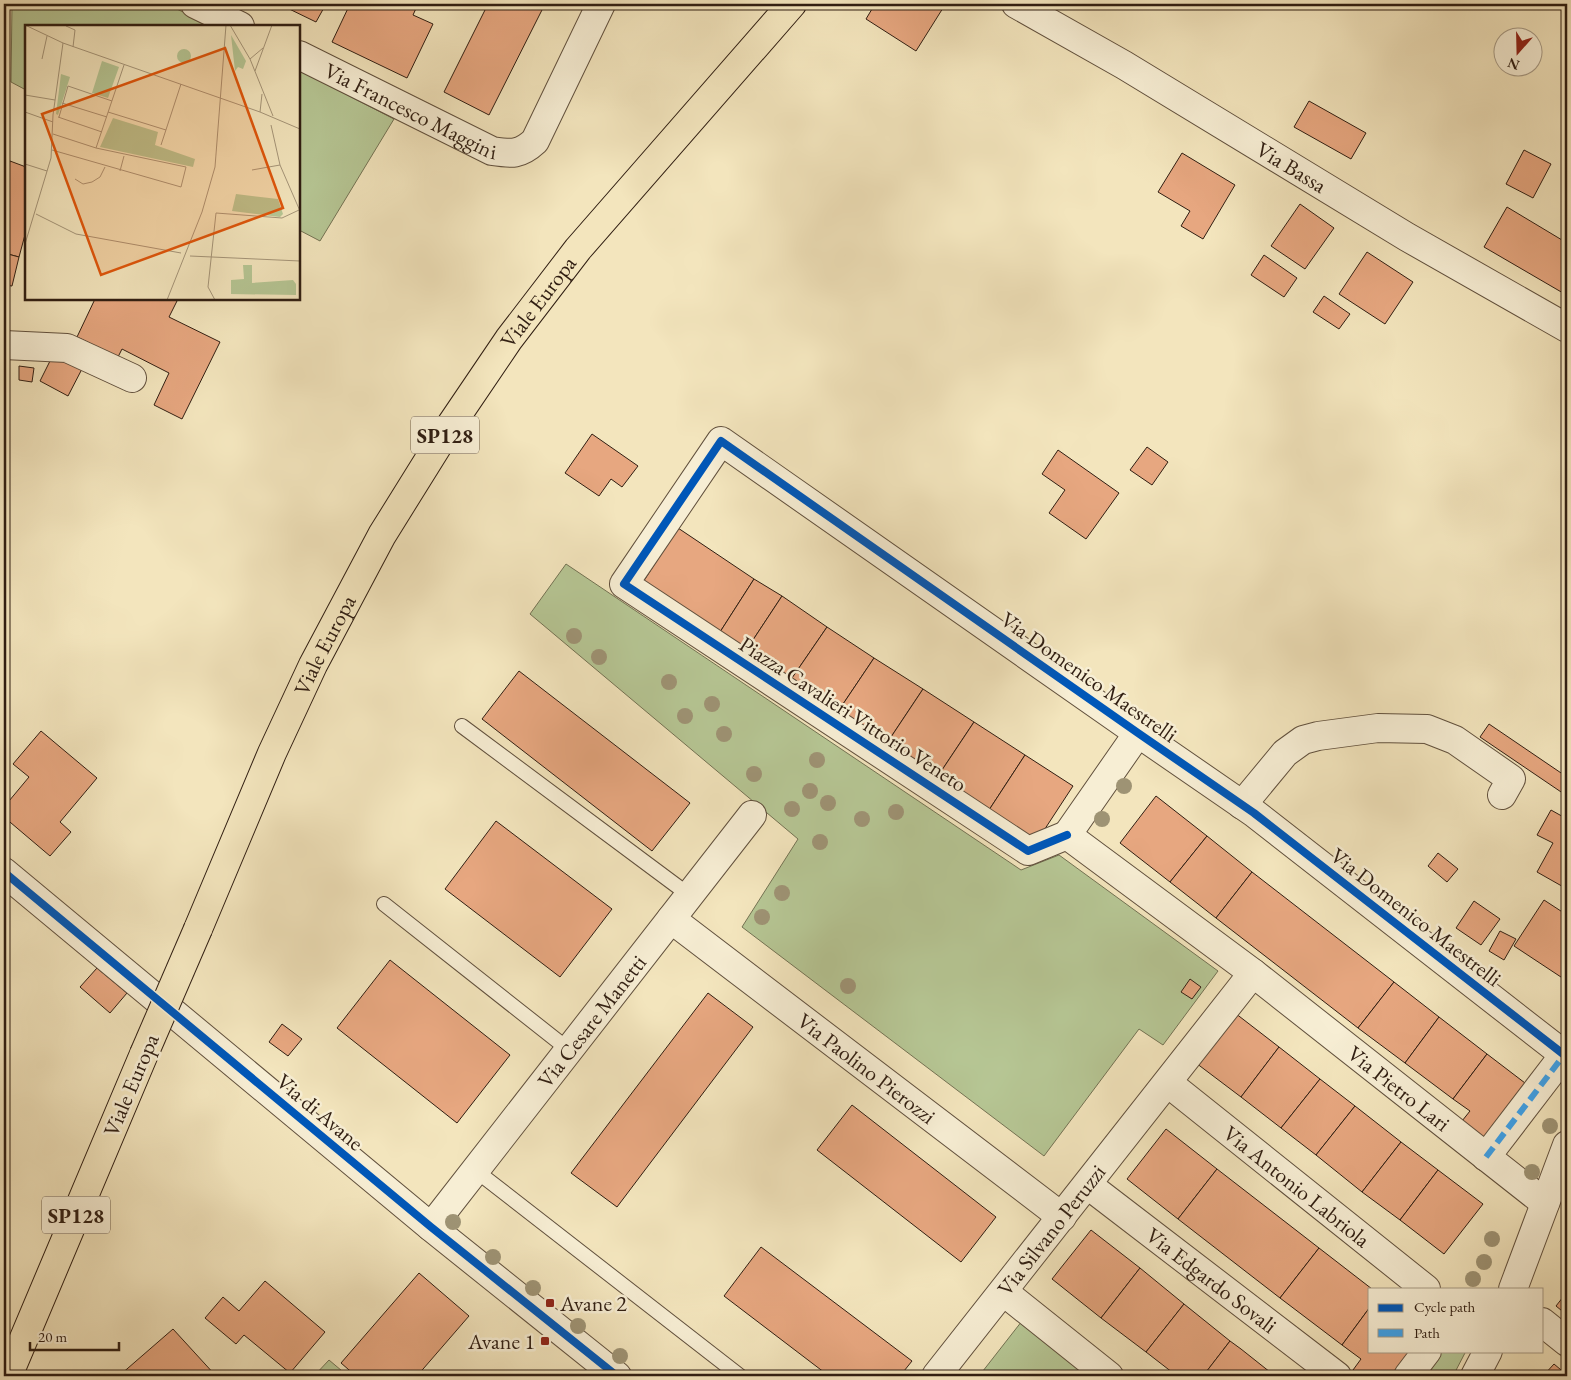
<svg xmlns="http://www.w3.org/2000/svg" width="1571" height="1380" font-family="'EB Garamond',serif">
  <style>
    .green { fill: #b6c694; stroke: #737253 }
    .building { fill: #e7a780; stroke: #301e12 }
    .lines { fill: none; stroke-linecap: round; stroke-linejoin: round }
    .lane-casing { stroke: #61503d; stroke-width: 16 }
    .street-casing { stroke: #61503d; stroke-width: 30 }
    .primary-casing { stroke: #301e12; stroke-width: 30 }
    .lane { stroke: #f7eed4; stroke-width: 14 }
    .street { stroke: #f7eed4; stroke-width: 28 }
    .primary { stroke: #f3e5bd; stroke-width: 28 }
    .primary-bridge-casing { stroke: #301e12; stroke-width: 30; stroke-linecap: butt }
    .primary-bridge { stroke: #f3e5bd; stroke-width: 28 }
    .quiet { stroke: #3ea2ea; stroke-width: 6; stroke-dasharray: 12 6; stroke-linecap: butt }
    .cycleway-casing { stroke: #f7eed4; stroke-width: 11 }
    .cycleway { stroke: #0057b8; stroke-width: 8 }
    .tree { fill: #9e9374 }
    .poi-dot { fill: #8f2418; stroke: #f7eed4; stroke-width: 2 }
    .labels { text-anchor: middle; dominant-baseline: central; stroke-width: 5; stroke-linejoin: round; paint-order: stroke }
    .shield { fill: #f7eed4; stroke: #6c5c4c; stroke-width: 1 }
    .shield-label { font-size: 21px; font-weight: bold; fill: #301e12 }
    .street-label { font-size: 22px; fill: #301e12; stroke: #f7eed4 }
    .poi-label { font-size: 22px; fill: #301e12; stroke: #f7eed4; text-anchor: start }
    .inset-road { fill: none; stroke: #a59579; stroke-width: 1 }
    .view { fill: #df560c; fill-opacity: 0.15; stroke: #df560c; stroke-width: 2.5 }
    .inset-edge { fill: none; stroke: #301e12; stroke-width: 2.5 }
  </style>
  <rect width="100%" height="100%" fill="#f3e5bd"/>
  <filter id="stains"><feTurbulence type="fractalNoise" baseFrequency=".004" numOctaves="4"/><feColorMatrix values="0 0 0 0 .2 0 0 0 0 .09 0 0 0 0 .02 0 0 0 .5 -.17"/></filter>
  <radialGradient id="worn" r=".72"><stop offset=".6" stop-color="#630" stop-opacity="0"/><stop offset="1" stop-color="#630" stop-opacity=".3"/></radialGradient>
  <!-- green -->
  <g class="green">
    <polygon points="12,4 167,4 211,26 26,26 26,90 11,82"/>
    <polygon points="299,70 394,119 320,241 299,230"/>
    <polygon points="566,564 1021,870 1059,855 1218,971 1163,1045 1139,1029 1044,1156 742,927 798,839 530,614"/>
    <polygon points="1022,1321 1094,1376 979,1376"/>
    <polygon points="1437,1351 1466,1351 1453,1376 1419,1376"/>
    <polygon points="329,1360 348,1376 314,1376"/>
  </g>
  <!-- building -->
  <g class="building">
    <polygon points="279,4 326,4 316,22"/>
    <polygon points="350,4 418,4 413,15 433,24 407,78 332,42"/>
    <polygon points="488,4 545,4 489,115 444,92"/>
    <polygon points="875,4 937,4 943,8 916,51 866,19"/>
    <polygon points="1309,101 1366,133 1351,159 1294,127"/>
    <polygon points="1524,150 1551,164 1533,198 1506,184"/>
    <polygon points="1182,153 1235,185 1203,239 1181,226 1190,211 1158,192"/>
    <polygon points="4,160 10,161 4,184"/>
    <polygon points="10,161 26,167 26,231 19,257 4,253 4,184"/>
    <polygon points="1300,204 1334,228 1305,269 1271,246"/>
    <polygon points="1507,207 1567,243 1567,285 1563,293 1484,247"/>
    <polygon points="1367,252 1413,282 1385,324 1339,294"/>
    <polygon points="4,253 19,257 12,286 4,285"/>
    <polygon points="1264,255 1297,278 1284,297 1251,275"/>
    <polygon points="1324,296 1350,314 1339,329 1313,312"/>
    <polygon points="95,299 173,299 177,301 169,317 220,342 182,419 154,405 169,373 122,349 118,357 77,337"/>
    <polygon points="54,353 83,367 68,396 40,381"/>
    <polygon points="19,366 34,368 32,382 19,380"/>
    <polygon points="592,434 638,466 622,487 611,479 599,496 565,473"/>
    <polygon points="1147,447 1168,462 1152,485 1130,470"/>
    <polygon points="1058,450 1119,493 1086,539 1049,513 1065,490 1042,474"/>
    <polygon points="678,528 754,579 720,632 643,582"/>
    <polygon points="754,579 782,596 747,649 720,632"/>
    <polygon points="782,596 827,627 792,678 747,649"/>
    <polygon points="827,627 874,658 839,710 792,678"/>
    <polygon points="874,658 923,689 887,743 839,710"/>
    <polygon points="519,671 690,803 652,851 482,719"/>
    <polygon points="923,689 974,722 938,776 887,743"/>
    <polygon points="974,722 1025,755 989,810 938,776"/>
    <polygon points="1489,724 1567,777 1567,796 1480,737"/>
    <polygon points="41,731 97,778 60,822 71,832 50,856 4,817 4,807 29,777 13,764"/>
    <polygon points="1025,755 1073,786 1037,841 989,810"/>
    <polygon points="1156,796 1207,836 1170,882 1120,843"/>
    <polygon points="1551,810 1567,819 1567,889 1537,872 1553,843 1537,835"/>
    <polygon points="496,821 612,909 560,977 445,889"/>
    <polygon points="1207,836 1252,872 1216,918 1170,882"/>
    <polygon points="1438,853 1458,869 1447,882 1428,866"/>
    <polygon points="1252,872 1394,982 1358,1028 1216,918"/>
    <polygon points="1544,900 1567,915 1567,981 1514,946"/>
    <polygon points="1474,901 1500,919 1481,945 1456,928"/>
    <polygon points="1500,931 1516,939 1504,960 1489,951"/>
    <polygon points="390,960 510,1055 457,1123 337,1028"/>
    <polygon points="97,968 127,993 110,1013 80,987"/>
    <polygon points="1190,979 1201,987 1192,999 1181,992"/>
    <polygon points="1394,982 1439,1017 1405,1063 1358,1028"/>
    <polygon points="708,993 753,1027 617,1207 571,1173"/>
    <polygon points="1235,1013 1279,1047 1241,1097 1196,1063"/>
    <polygon points="1439,1017 1487,1054 1453,1099 1405,1063"/>
    <polygon points="282,1024 302,1039 288,1056 269,1042"/>
    <polygon points="1279,1047 1320,1079 1281,1128 1241,1097"/>
    <polygon points="1487,1054 1525,1083 1483,1138 1462,1121 1470,1111 1453,1099"/>
    <polygon points="1320,1079 1355,1106 1316,1155 1281,1128"/>
    <polygon points="852,1105 996,1217 961,1262 817,1150"/>
    <polygon points="1355,1106 1401,1142 1362,1192 1316,1155"/>
    <polygon points="1166,1129 1217,1169 1178,1219 1127,1179"/>
    <polygon points="1401,1142 1438,1170 1400,1220 1362,1192"/>
    <polygon points="1217,1169 1319,1248 1280,1298 1178,1219"/>
    <polygon points="1438,1170 1483,1204 1444,1254 1400,1220"/>
    <polygon points="1091,1230 1140,1268 1101,1318 1052,1279"/>
    <polygon points="761,1247 912,1361 900,1376 829,1376 724,1296"/>
    <polygon points="1319,1248 1372,1289 1370,1289 1370,1307 1342,1345 1280,1298"/>
    <polygon points="1140,1268 1184,1304 1146,1352 1101,1318"/>
    <polygon points="419,1273 469,1316 417,1376 356,1376 341,1363"/>
    <polygon points="265,1281 325,1332 290,1373 244,1335 236,1344 205,1318 223,1297 239,1311"/>
    <polygon points="1567,1292 1567,1315 1556,1306"/>
    <polygon points="1184,1304 1230,1341 1203,1376 1177,1376 1146,1352"/>
    <polygon points="1370,1307 1370,1351 1410,1351 1391,1376 1362,1376 1353,1370 1361,1359 1342,1345"/>
    <polygon points="173,1329 216,1376 121,1376 120,1375"/>
    <polygon points="1230,1341 1241,1349 1275,1376 1203,1376"/>
    <polygon points="1554,1364 1567,1375 1567,1376 1543,1376"/>
  </g>
  <g class="lines">
    <defs>
      <g id="lane">
        <polyline points="462,726 689,895"/>
        <polyline points="384,904 569,1050"/>
        <polyline points="475,1170 740,1376"/>
      </g>
      <g id="street">
        <polyline points="195,4 240,26"/>
        <path id="s1" d="M1016 4 1124 65 1407 237 1567 328"/>
        <path id="s2" d="M299 55 492 151C512 154 520 155 535 141L601 4"/>
        <polyline points="4,345 67,348 132,378"/>
        <polyline points="1242,805 1285,753 1303,740 1318,736 1378,728 1427,729 1455,740 1511,779 1502,795"/>
        <polyline points="1067,835 1028,851 624,584 721,441 1138,733 1254,813 1567,1057"/>
        <polyline points="1067,835 1138,733"/>
        <polyline points="4,872 431,1227 617,1376"/>
        <path id="s3" d="M671 919 1062 1217"/>
        <path id="s4" d="M1253 973 1545 1203"/>
        <path id="s5" d="M1168 1083 1426 1289"/>
        <polyline points="1486,1157 1564,1055"/>
        <path id="s6" d="M1088 1185 1337 1376"/>
        <path id="s7" d="M431 1227 752 815"/>
        <polyline points="1513,1289 1567,1145"/>
        <polyline points="1004,1292 1109,1376"/>
        <polyline points="1542,1322 1567,1342"/>
        <path id="s8" d="M936 1376 1253 973 1067 835"/>
        <polyline points="1408,1376 1427,1351"/>
        <polyline points="1475,1376 1488,1351"/>
      </g>
      <g id="primary">
        <path id="s9" d="M198 929 272 753 313 665 382 535 448 429 509 339 578 249 792 4"/>
        <polyline points="8,1376 144,1054"/>
      </g>
    </defs>
    <!-- lane casing -->
    <use href="#lane" class="lane-casing"/>
    <!-- street casing -->
    <use href="#street" class="street-casing"/>
    <!-- primary casing -->
    <use href="#primary" class="primary-casing"/>
    <!-- lane -->
    <use href="#lane" class="lane"/>
    <!-- street -->
    <use href="#street" class="street"/>
    <!-- primary -->
    <use href="#primary" class="primary"/>
    <defs>
      <polyline id="primary-bridge" points="144,1054 198,929"/>
    </defs>
    <!-- primary-bridge casing -->
    <use href="#primary-bridge" class="primary-bridge-casing"/>
    <!-- primary-bridge -->
    <use href="#primary-bridge" class="primary-bridge"/>
    <!-- quiet -->
    <polyline class="quiet" points="1486,1157 1564,1055"/>
    <defs>
      <g id="cycleway">
        <polyline points="1067,835 1028,851 624,584 721,441 1138,733 1254,813 1567,1057"/>
        <polyline points="4,872 431,1227 617,1376"/>
      </g>
    </defs>
    <!-- cycleway casing -->
    <use href="#cycleway" class="cycleway-casing"/>
    <!-- cycleway -->
    <use href="#cycleway" class="cycleway"/>
  </g>
  <!-- trees -->
  <g class="tree">
    <circle cx="574" cy="636" r="8"/>
    <circle cx="599" cy="657" r="8"/>
    <circle cx="669" cy="682" r="8"/>
    <circle cx="712" cy="704" r="8"/>
    <circle cx="685" cy="716" r="8"/>
    <circle cx="724" cy="734" r="8"/>
    <circle cx="817" cy="760" r="8"/>
    <circle cx="754" cy="774" r="8"/>
    <circle cx="1124" cy="786" r="8"/>
    <circle cx="810" cy="791" r="8"/>
    <circle cx="828" cy="803" r="8"/>
    <circle cx="792" cy="809" r="8"/>
    <circle cx="896" cy="812" r="8"/>
    <circle cx="862" cy="819" r="8"/>
    <circle cx="1102" cy="819" r="8"/>
    <circle cx="820" cy="842" r="8"/>
    <circle cx="782" cy="893" r="8"/>
    <circle cx="762" cy="917" r="8"/>
    <circle cx="848" cy="986" r="8"/>
    <circle cx="1550" cy="1126" r="8"/>
    <circle cx="1532" cy="1172" r="8"/>
    <circle cx="453" cy="1222" r="8"/>
    <circle cx="1492" cy="1239" r="8"/>
    <circle cx="493" cy="1257" r="8"/>
    <circle cx="1484" cy="1262" r="8"/>
    <circle cx="1473" cy="1279" r="8"/>
    <circle cx="533" cy="1288" r="8"/>
    <circle cx="578" cy="1326" r="8"/>
    <circle cx="620" cy="1356" r="8"/>
  </g>
  <!-- markers -->
  <g class="poi-dot">
    <rect x="545" y="1298" width="10" height="10" rx="2.5"/>
    <rect x="540" y="1336" width="10" height="10" rx="2.5"/>
  </g>
  <g class="labels">
    <!-- shield labels -->
    <g class="shield">
      <rect x="411" y="416.5" width="68" height="37" rx="4"/>
      <rect x="42" y="1196.5" width="68" height="37" rx="4"/>
    </g>
    <g class="shield-label">
      <text x="445" y="435">SP128</text>
      <text x="76" y="1215">SP128</text>
    </g>
    <!-- street labels -->
    <g class="street-label">
      <text stroke="none"><textPath href="#s2" startOffset="125">Via Francesco Maggini</textPath></text>
      <text stroke="none"><textPath href="#s1" startOffset="320">Via Bassa</textPath></text>
      <text stroke="none"><textPath href="#s9" startOffset="716">Viale Europa</textPath></text>
      <text stroke="none"><textPath href="#s9" startOffset="311">Viale Europa</textPath></text>
      <text transform="translate(1089 677) rotate(35)">Via Domenico Maestrelli</text>
      <text transform="translate(853 714) rotate(33)">Piazza Cavalieri Vittorio Veneto</text>
      <text transform="translate(1416 917) rotate(38)">Via Domenico Maestrelli</text>
      <text stroke="none"><textPath href="#s7" startOffset="261">Via Cesare Manetti</textPath></text>
      <text stroke="none"><textPath href="#s3" startOffset="246">Via Paolino Pierozzi</textPath></text>
      <text transform="translate(131 1085) rotate(-67)">Viale Europa</text>
      <text stroke="none"><textPath href="#s4" startOffset="186">Via Pietro Lari</textPath></text>
      <text transform="translate(320 1112) rotate(40)">Via di Avane</text>
      <text stroke="none"><textPath href="#s5" startOffset="165">Via Antonio Labriola</textPath></text>
      <text stroke="none"><textPath href="#s8" startOffset="186">Via Silvano Peruzzi</textPath></text>
      <text stroke="none"><textPath href="#s6" startOffset="156">Via Edgardo Sovali</textPath></text>
    </g>
    <!-- poi labels -->
    <g class="poi-label">
      <text x="560" y="1303">Avane 2</text>
      <text x="535" y="1341" text-anchor="end">Avane 1</text>
    </g>
  </g>
  <!-- overview -->
  <g transform="translate(25 25)">
    <rect width="275" height="275" fill="#f3e5bd"/>
    <path d="M206 10 221 36 218 44 213 42 210 46ZM152 31a7 7 0 1 1 14 0a7 7 0 1 1-14 0ZM77 36 94 42 83 73 67 68ZM36 49 45 52 33 90 31 89ZM88 93 133 107 130 120 170 134 168 142 75 122ZM211 169 253 174 258 189 255 192 207 186ZM218 240H227V258L268 255 271 259V270L206 269V255L219 254Z" fill="#b6c694"/>
    <path class="inset-road" d="M0 0 38 18 235 87 275 104M205 0 225 34 248 91M41 1 50 5 48 22M17 34 22 11M225 34 238 23M230 46 247 0M0 70 30 75M37 78 82 92M0 87 28 97M83 87 141 105M235 87 237 69M33 92 77 107M34 92 43 61 87 76M246 100 255 140 275 186M28 109 71 123M136 120 156 59M27 125 156 162 161 142 71 123 99 40M0 139 22 146M227 145 255 140M95 146 99 131M50 154 58 159 67 157 75 152 80 142M11 189 51 209 156 228M0 219 26 133 28 90 38 18M165 231 275 236M142 275 177 187 190 142 201 0M190 275 183 262 191 188 257 193 274 185"/>
    <path class="view" d="M200 23 258 183 76 250 17 89Z"/>
    <rect width="275" height="275" class="inset-edge"/>
  </g>
  <!-- margin -->
  <rect width="1571" height="1380" fill="none" stroke="#f3e5bd" stroke-width="20"/>
  <rect x="5" y="5" width="1561" height="1370" fill="none" stroke="#301e12" stroke-width="2.5"/>
  <rect x="10" y="10" width="1551" height="1360" fill="none" stroke="#301e12"/>
  <!-- legend -->
  <rect x="1368" y="1288" width="175" height="65" fill="#f7eed4" stroke="#a79b86"/>
  <rect x="1378" y="1304" width="25" height="8" fill="#0057b8" stroke="#a79b86"/>
  <text x="1414" y="1312" font-size="15" fill="#301e12">Cycle path</text>
  <rect x="1378" y="1329" width="25" height="8" fill="#3ea2ea" stroke="#a79b86"/>
  <text x="1414" y="1338" font-size="15" fill="#301e12">Path</text>
  <!-- north arrow -->
  <g transform="translate(1518 52) rotate(200)"><circle r="24" fill="#f7eed4" stroke="#a79b86"/>
  <path d="M0-4L9 19L0 12L-9 19Z" fill="#8f2418"/>
  <text y="-8" font-size="14" font-weight="bold" text-anchor="middle" fill="#301e12">N</text>
  </g>
  <!-- scale -->
  <path d="M30 1342v8h89v-8" fill="none" stroke="#301e12" stroke-width="2.5"/>
  <text x="38" y="1342" font-size="15" fill="#301e12" stroke="#f7eed4" stroke-width="4" paint-order="stroke">20 m</text>
  <rect width="100%" height="100%" filter="url(#stains)"/>
  <rect width="100%" height="100%" fill="url(#worn)"/>
</svg>
